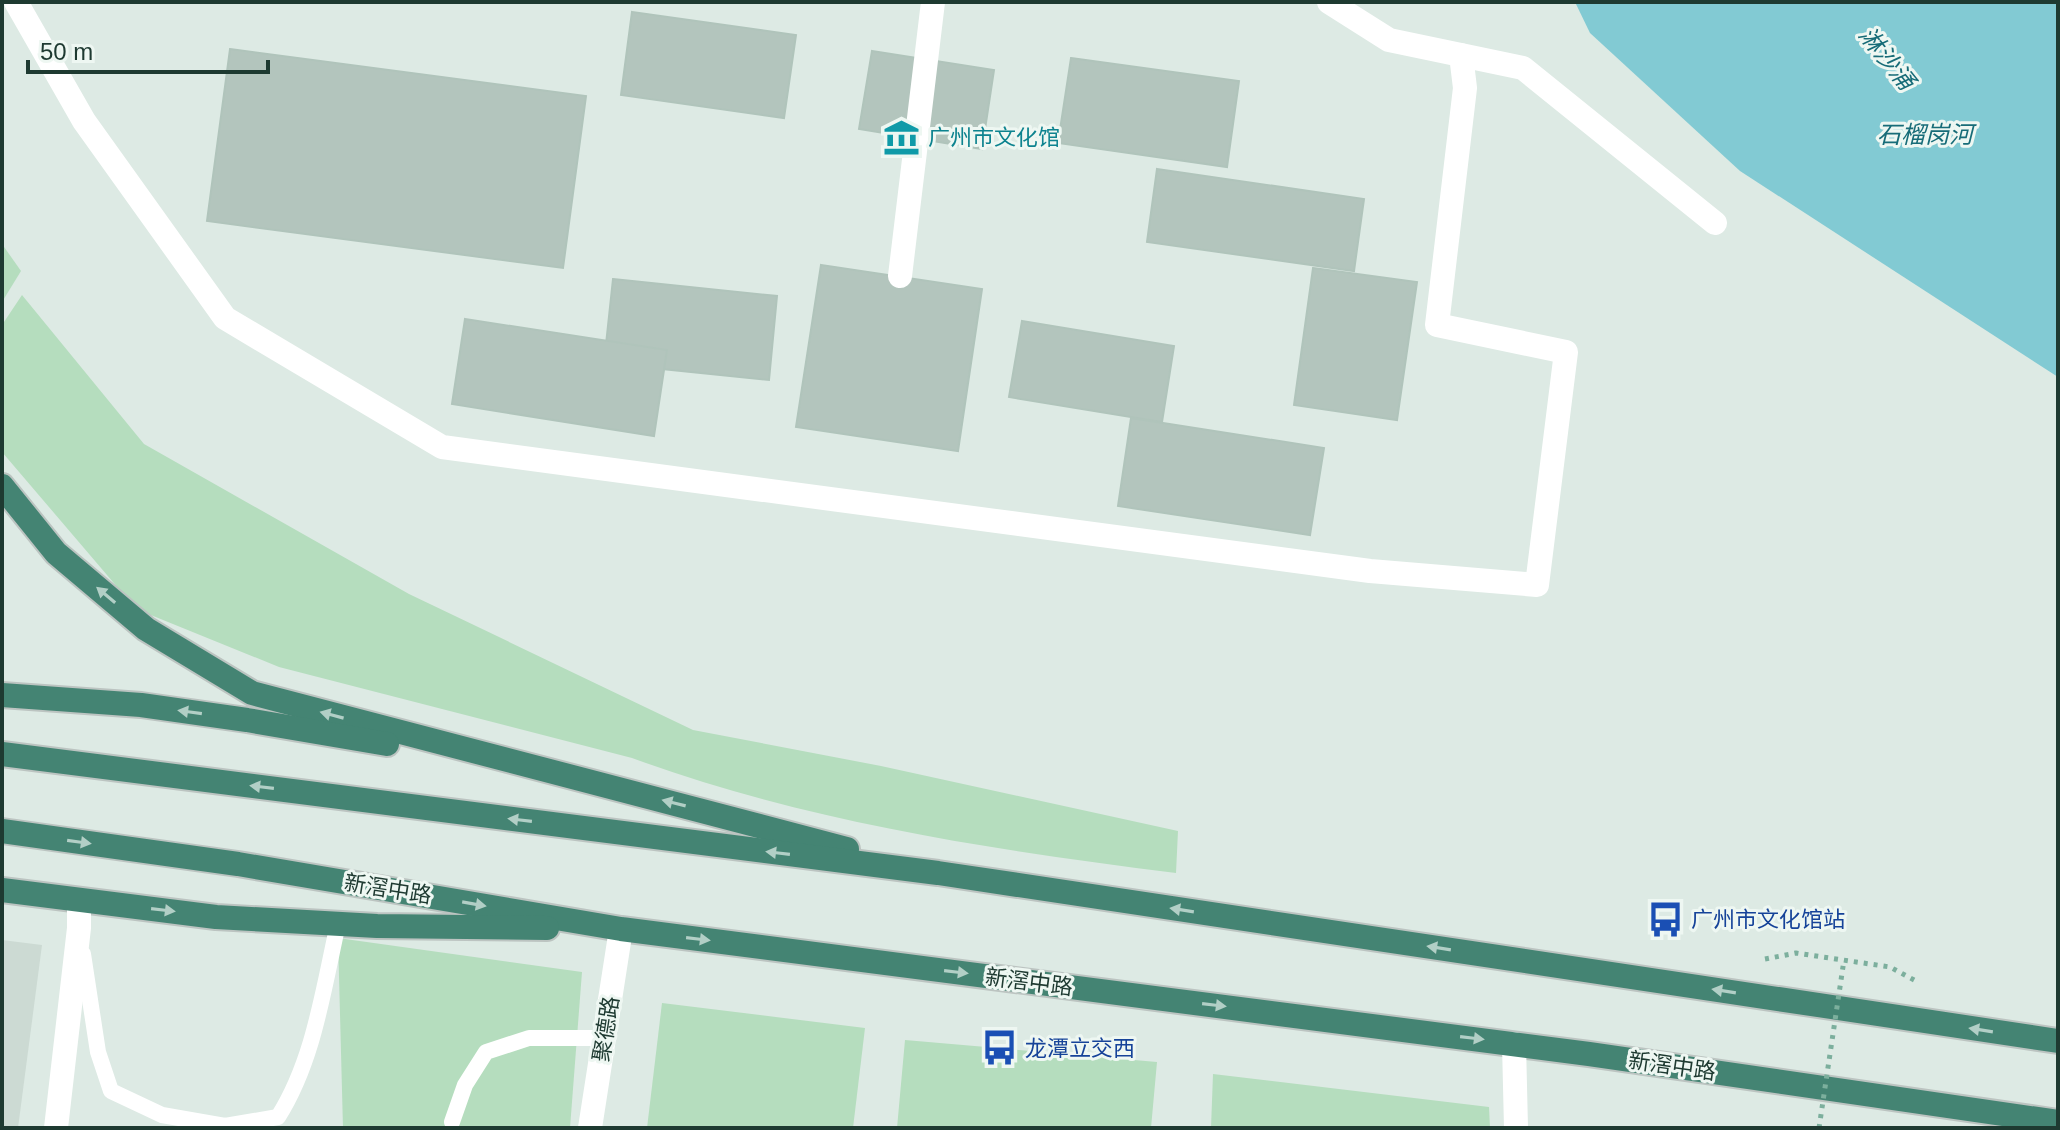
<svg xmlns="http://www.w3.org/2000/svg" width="2060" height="1130" font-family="Arial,'Noto Sans SC',sans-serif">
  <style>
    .built { fill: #ccdad3 }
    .green { fill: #b5ddbe }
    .water { fill: #82cad3 }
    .building { fill: #b3c5bd; stroke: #b0c4bb; stroke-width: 2 }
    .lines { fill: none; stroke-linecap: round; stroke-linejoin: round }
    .trunk-casing { stroke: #bcc4c1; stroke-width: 28 }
    .path { stroke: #7caf9d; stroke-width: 5; stroke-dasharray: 4 6; stroke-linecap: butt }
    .service { stroke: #fff; stroke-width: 16 }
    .pedestrian { stroke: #fff; stroke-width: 24 }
    .minor { stroke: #fff; stroke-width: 24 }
    .trunk { stroke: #448473; stroke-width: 24 }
    .path-bridge { stroke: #7caf9d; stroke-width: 5; stroke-dasharray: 4 6; stroke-linecap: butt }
    .oneway { fill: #b2cfc6 }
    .labels { text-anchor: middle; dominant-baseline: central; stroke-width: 6; stroke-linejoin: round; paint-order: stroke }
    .culture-label { font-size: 22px; fill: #0d838f; stroke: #eef7f2; text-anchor: start }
    .street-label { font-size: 22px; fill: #1e3a31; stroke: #eef7f2 }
    .transit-label { font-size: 22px; fill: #164399; stroke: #eef7f2; text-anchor: start }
    .water-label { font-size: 24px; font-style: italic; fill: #176c78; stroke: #eef7f2 }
  </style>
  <rect width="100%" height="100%" fill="#ddeae4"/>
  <!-- built -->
  <polygon class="built" points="2,940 42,945 18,1128 2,1128"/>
  <!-- green -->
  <g class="green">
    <polygon points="2,244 21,271 2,302"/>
    <path d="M22 295 144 444 409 594 693 730 881 766 1178 831 1176 873C992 850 806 822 632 758L279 667 136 609 2 452V325Z"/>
    <polygon points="338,938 582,972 570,1128 343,1128"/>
    <polygon points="662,1003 865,1028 853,1128 647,1128"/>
    <polygon points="905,1040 1157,1062 1151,1128 897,1128"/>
    <polygon points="1213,1074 1489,1107 1490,1128 1211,1128"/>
  </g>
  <!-- water -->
  <polygon class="water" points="1575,2 2058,2 2058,377 1740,171 1590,33"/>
  <!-- building -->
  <g class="building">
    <polygon points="632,12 796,35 784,118 621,95"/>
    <polygon points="230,49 586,96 563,268 207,221"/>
    <polygon points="872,51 994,70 982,149 859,129"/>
    <polygon points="1071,58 1239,81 1227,167 1058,143"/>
    <polygon points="1157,169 1364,199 1354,271 1147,242"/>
    <polygon points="821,265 982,289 958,451 796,427"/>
    <polygon points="1313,268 1417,282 1397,420 1294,405"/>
    <polygon points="613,279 777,296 769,380 604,363"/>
    <polygon points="465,319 667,350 654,436 452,404"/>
    <polygon points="1022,321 1174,346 1162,422 1009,397"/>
    <polygon points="1131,418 1324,448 1310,535 1118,506"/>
  </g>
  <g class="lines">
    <defs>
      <g id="trunk">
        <polyline points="2,486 56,553 146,629 252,693 847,849"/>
        <polyline points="2,695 141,705 247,720 387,744"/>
        <polyline points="2,754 938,873 2058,1041"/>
        <polyline points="2,831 238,864 621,929 1589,1054 2058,1122"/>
        <polyline points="2,890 216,917 377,926 547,928"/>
      </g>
    </defs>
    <!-- trunk casing -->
    <use href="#trunk" class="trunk-casing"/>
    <!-- path -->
    <polyline class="path" points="1765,959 1796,953 1890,967 1916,981"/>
    <!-- service -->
    <g class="service">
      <path d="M83 954 98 1052 111 1091 162 1115 225 1126 278 1117C314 1060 323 990 338 924"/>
      <polyline points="452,1122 465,1085 486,1052 529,1038 604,1038"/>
    </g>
    <!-- pedestrian -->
    <g class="pedestrian">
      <polyline points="16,2 84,121 225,318 442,447 1370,571 1537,585 1566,352 1437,325 1465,88 1461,55"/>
      <polyline points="1329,2 1389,40 1523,68 1715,223"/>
      <polyline points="900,276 933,2"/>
    </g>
    <!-- minor -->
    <g class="minor">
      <polyline points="1514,1044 1516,1128"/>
      <polyline points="56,1128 79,928 79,900"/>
      <polyline points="590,1128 621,929"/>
    </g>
    <!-- trunk -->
    <use href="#trunk" class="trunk"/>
    <!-- path-bridge -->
    <polyline class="path-bridge" points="1819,1128 1844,960"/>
  </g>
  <!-- one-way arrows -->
  <defs><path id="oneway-solid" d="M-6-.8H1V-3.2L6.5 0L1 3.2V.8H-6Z" transform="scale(2)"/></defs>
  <g class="oneway">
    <use href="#oneway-solid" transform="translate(106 595) rotate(-140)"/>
    <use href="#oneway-solid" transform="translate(190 712) rotate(-172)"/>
    <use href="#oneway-solid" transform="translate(332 715) rotate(-165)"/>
    <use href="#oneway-solid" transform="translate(262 787) rotate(-173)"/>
    <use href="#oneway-solid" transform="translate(674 803) rotate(-166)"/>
    <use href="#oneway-solid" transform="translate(520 820) rotate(-173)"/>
    <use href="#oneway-solid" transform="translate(79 842) rotate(8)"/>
    <use href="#oneway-solid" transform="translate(778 853) rotate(-173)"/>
    <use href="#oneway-solid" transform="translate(474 904) rotate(10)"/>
    <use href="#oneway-solid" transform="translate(163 910) rotate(7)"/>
    <use href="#oneway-solid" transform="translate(1182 910) rotate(-171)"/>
    <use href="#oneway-solid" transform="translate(698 939) rotate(7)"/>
    <use href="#oneway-solid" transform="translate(1439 948) rotate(-171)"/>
    <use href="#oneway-solid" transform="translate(956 972) rotate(7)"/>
    <use href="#oneway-solid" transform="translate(1724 991) rotate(-171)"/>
    <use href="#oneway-solid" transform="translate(1214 1005) rotate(7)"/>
    <use href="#oneway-solid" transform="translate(1981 1030) rotate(-171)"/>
    <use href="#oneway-solid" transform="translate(1472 1038) rotate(7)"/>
  </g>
  <!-- icons -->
  <defs>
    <symbol id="museum-bare" viewBox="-9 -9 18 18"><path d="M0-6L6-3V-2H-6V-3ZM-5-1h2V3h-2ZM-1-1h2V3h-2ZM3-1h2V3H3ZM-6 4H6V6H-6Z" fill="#0f9aa8" stroke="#eef7f2" stroke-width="2.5" paint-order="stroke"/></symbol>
    <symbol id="bus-bare" viewBox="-9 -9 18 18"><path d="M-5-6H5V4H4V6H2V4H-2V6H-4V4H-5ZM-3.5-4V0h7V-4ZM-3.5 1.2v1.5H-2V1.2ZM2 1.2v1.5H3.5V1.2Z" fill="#1a4fb4" stroke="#eef7f2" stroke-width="2.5" paint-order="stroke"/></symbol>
  </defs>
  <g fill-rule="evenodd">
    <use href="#museum-bare" x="876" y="112" width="51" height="51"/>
    <use href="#bus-bare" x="1640" y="894" width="51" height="51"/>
    <use href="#bus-bare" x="974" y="1022" width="51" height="51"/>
  </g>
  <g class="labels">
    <!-- culture labels -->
    <g class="culture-label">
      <text x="928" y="137">广州市文化馆</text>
    </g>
    <!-- street labels -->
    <g class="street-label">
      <text transform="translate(388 889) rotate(9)">新滘中路</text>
      <text transform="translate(1029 982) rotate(7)">新滘中路</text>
      <text transform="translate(606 1029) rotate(-81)">聚德路</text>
      <text transform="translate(1672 1066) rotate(8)">新滘中路</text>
    </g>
    <!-- transit labels -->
    <g class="transit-label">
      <text x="1691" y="919">广州市文化馆站</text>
      <text x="1025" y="1048">龙潭立交西</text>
    </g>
    <!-- water labels -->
    <g class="water-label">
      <text transform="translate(1887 58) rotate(51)">淋沙涌</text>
      <text x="1925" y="134">石榴岗河</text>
    </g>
  </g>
  <!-- border -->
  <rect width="2060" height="1130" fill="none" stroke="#1e3a31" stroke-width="8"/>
  <!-- scale -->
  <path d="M28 60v12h240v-12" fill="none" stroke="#1e3a31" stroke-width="4"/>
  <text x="40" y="60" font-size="24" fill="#1e3a31" stroke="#eef7f2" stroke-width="6" paint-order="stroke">50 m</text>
</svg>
